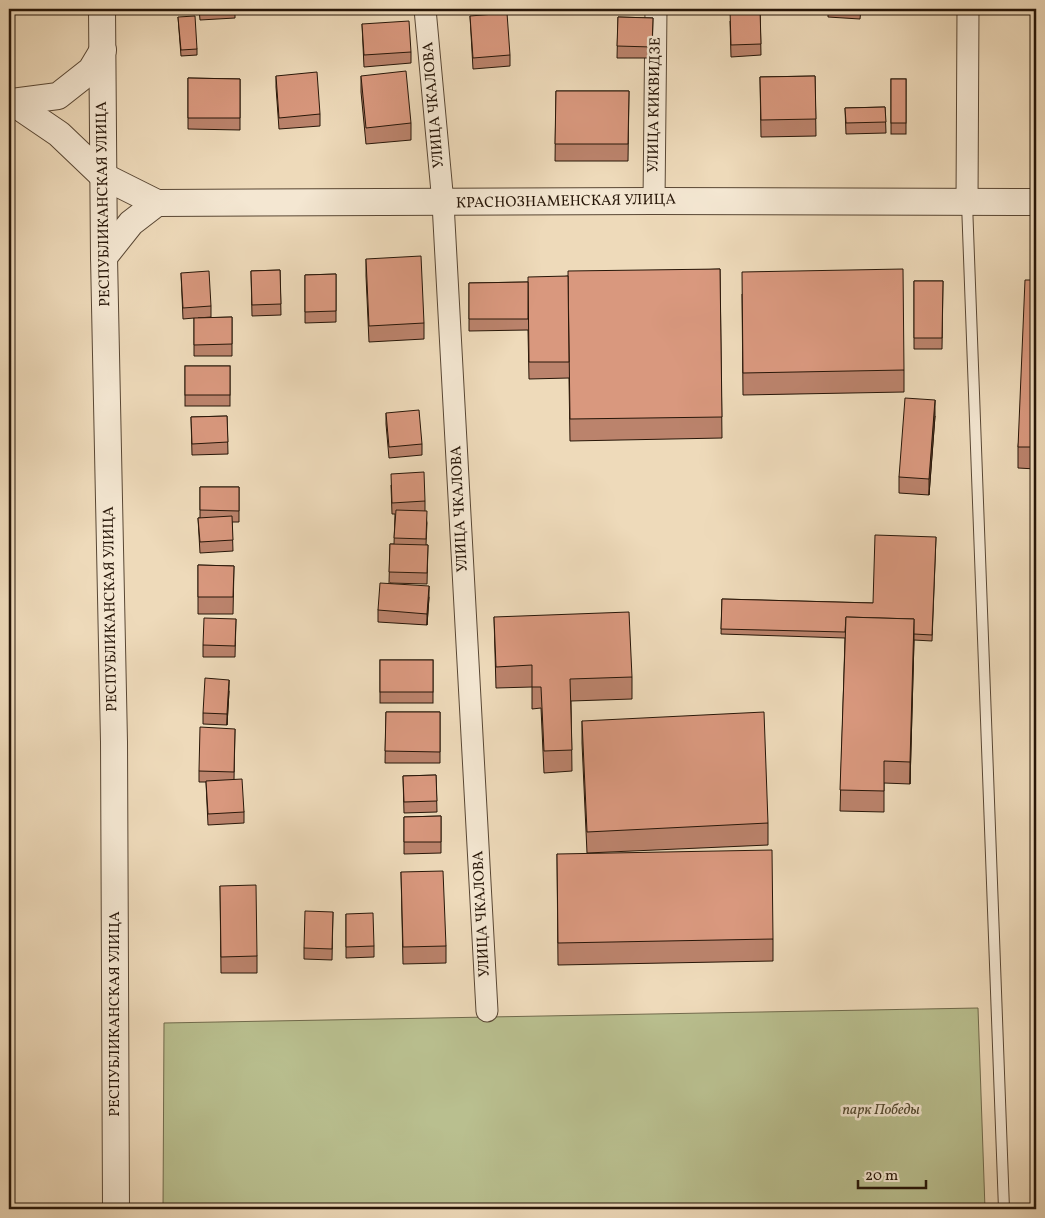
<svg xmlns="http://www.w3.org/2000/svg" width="1045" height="1218" font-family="Vollkorn,serif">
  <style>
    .green { fill: #b9bf8f; stroke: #706a4c }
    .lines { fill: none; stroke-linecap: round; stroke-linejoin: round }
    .service-casing { stroke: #594734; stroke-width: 12 }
    .minor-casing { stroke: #594734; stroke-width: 23 }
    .tertiary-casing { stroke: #594734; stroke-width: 28 }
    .service { stroke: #f4e7d2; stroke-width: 10 }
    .minor { stroke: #f4e7d2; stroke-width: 21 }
    .tertiary { stroke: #f4e7d2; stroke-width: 26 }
    .wall { fill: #bb836c; stroke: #271608 }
    .shaded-wall { fill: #986a58; stroke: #271608 }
    .building { fill: #d9987e; stroke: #271608 }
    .labels { text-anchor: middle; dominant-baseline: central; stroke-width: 5; stroke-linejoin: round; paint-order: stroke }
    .street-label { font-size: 15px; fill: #271608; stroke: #f4e7d2 }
    .park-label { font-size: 15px; font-style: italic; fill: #534930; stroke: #f4e7d2 }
  </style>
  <rect width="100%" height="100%" fill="#eedaba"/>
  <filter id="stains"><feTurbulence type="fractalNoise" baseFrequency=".004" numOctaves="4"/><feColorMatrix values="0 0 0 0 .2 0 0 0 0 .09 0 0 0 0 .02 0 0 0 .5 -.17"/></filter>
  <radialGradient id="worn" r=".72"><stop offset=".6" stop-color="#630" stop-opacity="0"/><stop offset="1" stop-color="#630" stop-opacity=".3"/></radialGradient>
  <!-- green -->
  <polygon class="green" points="978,1008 985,1209 163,1209 164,1023"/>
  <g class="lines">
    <defs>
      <polyline id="service" points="967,203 1004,1209"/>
      <g id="minor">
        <polyline points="425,9 443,203 487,1011"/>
        <polyline points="654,201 656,9"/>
        <polyline points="967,202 968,9"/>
      </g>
      <g id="tertiary">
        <polyline points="102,9 104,257 114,742 116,1209"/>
        <polyline points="9,102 12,102 59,134 103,176 157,203 654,201 1036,202"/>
        <polyline points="12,102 58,96 91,70 103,50"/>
        <polyline points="104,257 131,223 157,203"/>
      </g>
    </defs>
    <!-- service casing -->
    <use href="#service" class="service-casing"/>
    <!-- minor casing -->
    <use href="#minor" class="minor-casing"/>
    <!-- tertiary casing -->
    <use href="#tertiary" class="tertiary-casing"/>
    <!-- service -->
    <use href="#service" class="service"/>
    <!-- minor -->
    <use href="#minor" class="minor"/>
    <!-- tertiary -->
    <use href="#tertiary" class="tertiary"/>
  </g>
  <!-- wall -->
  <g class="wall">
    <polygon points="199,9 235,9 235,18 200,20"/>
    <polygon points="760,9 761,55 731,57 730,21"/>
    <polygon points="828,9 861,9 860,19 828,17"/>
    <polygon points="470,16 510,55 510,66 473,69"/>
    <polygon points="178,17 197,49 197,55 181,56"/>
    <polygon points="618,17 653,18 652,58 617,58"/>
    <polygon points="362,24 411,52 411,63 364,67"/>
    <polygon points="276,76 320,114 320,126 279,129 276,87"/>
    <polygon points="361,76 411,123 411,140 366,144 361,92"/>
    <polygon points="815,76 816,136 761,137 760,77"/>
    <polygon points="188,78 240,79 240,130 188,129"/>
    <rect x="891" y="79" width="15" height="55"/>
    <polygon points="556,91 629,91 628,161 555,161"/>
    <polygon points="885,107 886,133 846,134 845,108"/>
    <polygon points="366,259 424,323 424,339 369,342 366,276"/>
    <polygon points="720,269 722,438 570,441 569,378 529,379 528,330 469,331 469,283 528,282 568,276"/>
    <polygon points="280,270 281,315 252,316 251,271"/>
    <polygon points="181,273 211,306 211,317 198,318 232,317 232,356 194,356 194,318 183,319"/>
    <polygon points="336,274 336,322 305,323 305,275"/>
    <polygon points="1036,280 1036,469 1018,468 1018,447"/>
    <polygon points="914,281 943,281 942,349 914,349"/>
    <polygon points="742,294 904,370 904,392 743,395"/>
    <rect x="185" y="366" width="45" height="40"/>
    <polygon points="386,413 422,444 422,455 389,458 386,424"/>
    <polygon points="227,416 228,454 192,455 191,417"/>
    <polygon points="935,416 929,495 899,493 899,477"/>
    <polygon points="391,485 425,501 425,511 427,523 426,545 428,545 427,584 390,583 429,597 427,625 378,622 378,610 389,583 390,544 394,544 395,514 392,514"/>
    <polygon points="200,487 239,487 239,522 232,522 233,551 200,553 198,518 200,518"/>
    <polygon points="936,537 932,641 914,640 910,784 884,783 884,812 840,811 845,638 721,634 722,599 873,603"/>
    <polygon points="198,565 234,566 233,614 198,614"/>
    <polygon points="494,617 632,677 632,699 571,701 572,771 544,773 541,708 532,709 532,687 496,688"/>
    <polygon points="236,619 235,657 203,657 203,645"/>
    <rect x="380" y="660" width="53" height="43"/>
    <polygon points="229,691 227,725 203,724 203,713"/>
    <polygon points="386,712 440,712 440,763 385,763"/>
    <polygon points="582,721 768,823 768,845 587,853 582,743"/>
    <polygon points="235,729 234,780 244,812 244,823 208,825 206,782 199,782 199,771"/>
    <polygon points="436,775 437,812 404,813 403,776"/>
    <polygon points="441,816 441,853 404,854 404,817"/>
    <polygon points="557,854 773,939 773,961 558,965"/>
    <polygon points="401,872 446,946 446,963 403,964"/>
    <polygon points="220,886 257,956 257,973 221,973"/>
    <polygon points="333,912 332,960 304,959 304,948"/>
    <polygon points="346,914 374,946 374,957 346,958"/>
  </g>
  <!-- shaded-wall -->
  <g class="shaded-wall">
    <polygon points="935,400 935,416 929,495 929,479"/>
    <polygon points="429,586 429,597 427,625 427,614"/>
    <polygon points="914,619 914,640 910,784 910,762"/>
    <polygon points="229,680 229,691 227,725 227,714"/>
  </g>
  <!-- building -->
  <g class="building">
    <polygon points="760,9 761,44 731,45 730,10"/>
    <polygon points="507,13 510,55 473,58 470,16"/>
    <polygon points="195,16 197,49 181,50 178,17"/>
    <polygon points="618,17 653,18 652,47 617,46"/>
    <polygon points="409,21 411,52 364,55 362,24"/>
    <polygon points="406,71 411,123 366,128 361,76"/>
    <polygon points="317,72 320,114 279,118 276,76"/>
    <polygon points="815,76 816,119 761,120 760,77"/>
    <polygon points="188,78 240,79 240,118 188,118"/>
    <rect x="891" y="79" width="15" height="44"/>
    <polygon points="556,91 629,91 628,144 555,144"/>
    <polygon points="885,107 886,122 846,123 845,108"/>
    <polygon points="421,256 424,323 369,326 366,259"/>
    <polygon points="720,269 722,417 570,419 568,271"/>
    <polygon points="903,269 904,370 743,373 742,272"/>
    <polygon points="280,270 281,304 252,305 251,271"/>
    <polygon points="209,271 211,306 183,308 181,273"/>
    <polygon points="336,274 336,311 305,312 305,275"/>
    <polygon points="568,276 569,362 529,362 528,277"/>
    <polygon points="1025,280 1036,280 1036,447 1018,447"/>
    <polygon points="914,281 943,281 942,338 914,338"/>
    <polygon points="528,282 528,319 469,319 469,283"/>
    <polygon points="232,317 232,344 194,345 194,318"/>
    <rect x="185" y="366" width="45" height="29"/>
    <polygon points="905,398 935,400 929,479 899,477"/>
    <polygon points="419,410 422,444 389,447 386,413"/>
    <polygon points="227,416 228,442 192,444 191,417"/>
    <polygon points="424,472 425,501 392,503 391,474"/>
    <polygon points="200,487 239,487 239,511 200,510"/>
    <polygon points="396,510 427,511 426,539 394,538"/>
    <polygon points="232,516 233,540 200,542 198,518"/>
    <polygon points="875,535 936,537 932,635 914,634 914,619 846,617 845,632 721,629 722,599 873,603"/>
    <polygon points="390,544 428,545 427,573 389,572"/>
    <polygon points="198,565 234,566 233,597 198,597"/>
    <polygon points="380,583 429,586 427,614 378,610"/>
    <polygon points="629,612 632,677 570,679 572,750 544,751 541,687 532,687 532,665 496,667 494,617"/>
    <polygon points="846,617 914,619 910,762 884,761 884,791 840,790"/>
    <polygon points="204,618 236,619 235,646 203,645"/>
    <rect x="380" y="660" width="53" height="32"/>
    <polygon points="205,678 229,680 227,714 203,713"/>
    <polygon points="386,712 440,712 440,752 385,751"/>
    <polygon points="764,712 768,823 587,832 582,721"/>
    <polygon points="200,727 235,729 234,772 199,771"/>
    <polygon points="436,775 437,801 404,802 403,776"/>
    <polygon points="242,779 244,812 208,814 206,781"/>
    <polygon points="441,816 441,842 404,842 404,817"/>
    <polygon points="772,850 773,939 558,943 557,854"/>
    <polygon points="443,871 446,946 403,947 401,872"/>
    <polygon points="256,885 257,956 221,957 220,886"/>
    <polygon points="305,911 333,912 332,949 304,948"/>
    <polygon points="373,913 374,946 346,947 346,914"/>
  </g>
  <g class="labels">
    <!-- street labels -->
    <g class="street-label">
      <text transform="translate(434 105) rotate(-95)">УЛИЦА ЧКАЛОВА</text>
      <text transform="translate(655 105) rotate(-89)">УЛИЦА КИКВИДЗЕ</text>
      <text transform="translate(566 202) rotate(-1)">КРАСНОЗНАМЕНСКАЯ УЛИЦА</text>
      <text transform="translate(104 204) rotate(-91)">РЕСПУБЛИКАНСКАЯ УЛИЦА</text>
      <text transform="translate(460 509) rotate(-93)">УЛИЦА ЧКАЛОВА</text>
      <text transform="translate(111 609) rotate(-91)">РЕСПУБЛИКАНСКАЯ УЛИЦА</text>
      <text transform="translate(482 914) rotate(-93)">УЛИЦА ЧКАЛОВА</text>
      <text transform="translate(115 1014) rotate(-90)">РЕСПУБЛИКАНСКАЯ УЛИЦА</text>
    </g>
    <!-- park labels -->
    <g class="park-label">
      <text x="881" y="1110">парк Победы</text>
    </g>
  </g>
  <!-- margin -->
  <rect width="1045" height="1218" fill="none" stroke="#eedaba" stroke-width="30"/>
  <rect x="10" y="10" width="1025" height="1198" fill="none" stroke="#271608" stroke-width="2.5"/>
  <rect x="15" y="15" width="1015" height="1188" fill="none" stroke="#271608"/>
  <!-- scale -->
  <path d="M858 1180v8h68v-8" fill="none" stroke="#271608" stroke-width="2.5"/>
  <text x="865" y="1180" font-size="15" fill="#271608" stroke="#f4e7d2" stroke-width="4" paint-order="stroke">20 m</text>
  <rect width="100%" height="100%" filter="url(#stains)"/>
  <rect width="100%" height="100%" fill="url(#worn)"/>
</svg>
